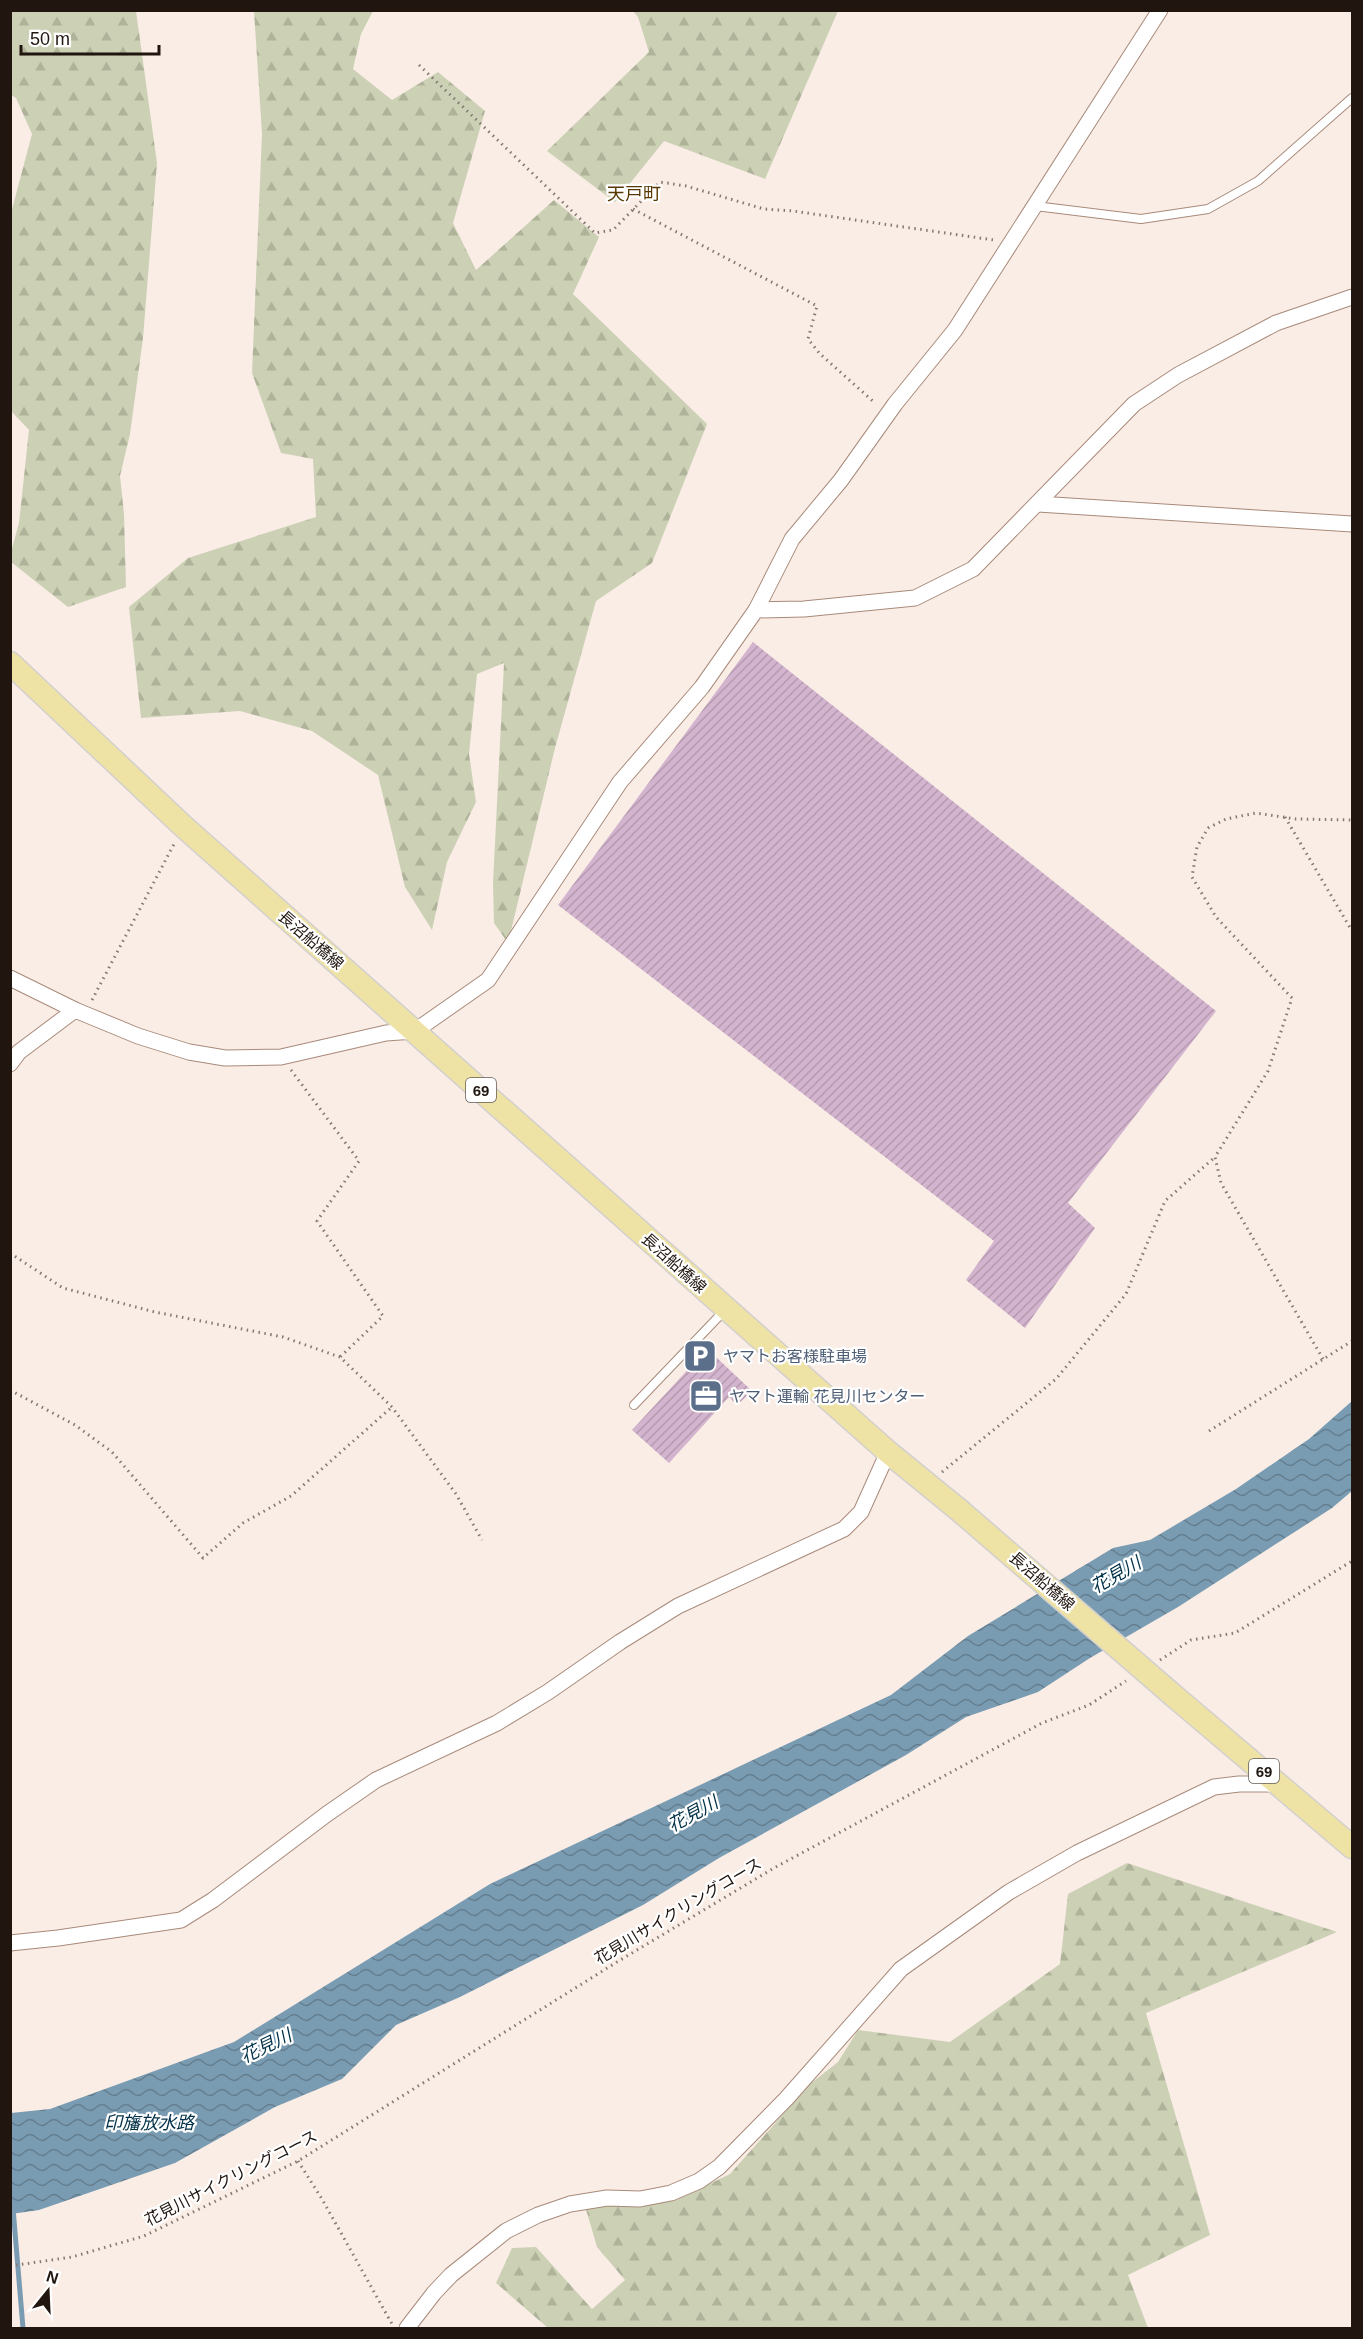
<svg xmlns="http://www.w3.org/2000/svg" width="1363" height="2339" font-family="Arial,'Noto Sans JP',sans-serif">
  <style>
    .forest { fill: url(#forest-firs) }
    .water { fill: url(#water-waves) }
    .lines { fill: none; stroke-linecap: round; stroke-linejoin: round }
    .stream { stroke: #7a9cb2; stroke-width: 5 }
    .building { fill: url(#building-hatch) }
    .service-casing { stroke: #a88a7a; stroke-width: 10 }
    .minor-casing { stroke: #a88a7a; stroke-width: 17 }
    .primary-casing { stroke: #d2d0cf; stroke-width: 25 }
    .path { stroke: #847871; stroke-width: 3; stroke-dasharray: 1.5 4.5; stroke-linecap: butt }
    .service { stroke: #fff; stroke-width: 8 }
    .minor { stroke: #fff; stroke-width: 15 }
    .primary { stroke: #eee2a5; stroke-width: 22 }
    .primary-bridge-casing { stroke: #d2d0cf; stroke-width: 25; stroke-linecap: butt }
    .primary-bridge { stroke: #eee2a5; stroke-width: 22 }
    .labels { text-anchor: middle; dominant-baseline: central; stroke-width: 4.5; stroke-linejoin: round; paint-order: stroke }
    .shield { fill: #fff; stroke: #635b57; stroke-width: 1.5 }
    .shield-label { font-size: 15px; font-weight: bold; fill: #20150f }
    .street-label { font-size: 16px; fill: #20150f; stroke: #fff }
    .service-label { font-size: 16px; fill: #4e5e75; stroke: #fff; text-anchor: start }
    .neighbourhood-label { font-size: 18px; fill: #593700; stroke: #fff }
    .water-label { font-size: 18px; font-style: italic; fill: #003148; stroke: #fff }
  </style>
  <defs>
    <pattern id="forest-firs" width="22" height="20" patternUnits="userSpaceOnUse" patternTransform="scale(1.5)"><rect width="22" height="20" fill="#ccd1b5"/><path d="M5 1l3.5 6h-7zM16 11l3.5 6h-7z" fill="#afb39a"/></pattern>
    <pattern id="water-waves" width="16" height="10" patternUnits="userSpaceOnUse" patternTransform="scale(1.5)"><rect width="16" height="10" fill="#7a9cb2"/><path d="M0 5q4-4 8 0t8 0" fill="none" stroke="#647e8f"/></pattern>
    <pattern id="building-hatch" width="6" height="6" patternUnits="userSpaceOnUse" patternTransform="scale(1.5)"><rect width="6" height="6" fill="#d3b4ce"/><path d="M-1 1l2-2M0 6l6-6M5 7l2-2" fill="none" stroke="#b59ab0"/></pattern>
  </defs>
  <rect width="100%" height="100%" fill="#faede6"/>
  <!-- forest -->
  <g class="forest">
    <polygon points="11,10 136,11 157,163 143,338 130,434 120,476 124,514 126,587 68,607 11,562 11,552 19,523 29,430 11,411 11,213 32,134 16,98 11,95"/>
    <polygon points="254,11 373,11 361,34 353,69 392,100 438,72 485,111 453,223 476,270 554,200 599,237 573,294 707,424 652,563 596,601 555,748 508,943 494,923 493,883 504,663 477,674 469,754 476,802 447,862 432,930 405,887 378,775 312,731 240,711 141,718 129,607 188,558 316,517 313,459 281,453 252,373 262,134"/>
    <polygon points="633,11 838,11 765,179 664,141 615,202 547,151 649,52 638,17"/>
    <polygon points="1127,1863 1337,1932 1146,2013 1210,2235 1128,2275 1148,2328 548,2328 496,2283 512,2248 536,2247 592,2309 625,2280 597,2247 585,2206 676,2200 730,2174 810,2084 838,2062 858,2030 950,2042 1060,1964 1068,1894"/>
  </g>
  <!-- water -->
  <polygon class="water" points="1352,1401 1352,1491 1332,1508 1178,1607 1090,1658 1038,1692 966,1717 906,1755 719,1858 643,1905 460,1997 396,2025 342,2079 275,2107 175,2163 39,2210 11,2214 11,2113 50,2109 234,2042 490,1884 891,1695 968,1636 1113,1548 1150,1540 1236,1489 1309,1439"/>
  <g class="lines">
    <!-- stream -->
    <polyline class="stream" points="13,2208 23,2328"/>
  </g>
  <!-- building -->
  <g class="building">
    <polygon points="753,642 1216,1011 1068,1203 1095,1228 1025,1328 966,1280 994,1241 558,905"/>
    <polygon points="716,1357 752,1391 737,1405 729,1397 669,1463 632,1430 693,1364 702,1372"/>
  </g>
  <g class="lines">
    <defs>
      <g id="service">
        <polyline points="1035,206 1141,219 1208,209 1258,181 1352,98"/>
        <polyline points="634,1405 725,1310"/>
      </g>
      <g id="minor">
        <polyline points="1038,504 1352,524"/>
        <polyline points="756,610 792,539 841,480 895,404 955,330 1160,10"/>
        <polyline points="10,978 75,1010"/>
        <polyline points="10,1064 19,1052 75,1010 138,1036 189,1052 225,1058 281,1057 386,1033 415,1031 488,980 620,782 702,687 756,610 804,609 915,598 973,569 1134,404 1178,375 1276,323 1352,297"/>
        <polyline points="10,1943 58,1938 181,1920 213,1900 327,1814 376,1780 497,1723 548,1692 620,1642 678,1606 844,1529 861,1512 888,1452"/>
        <polyline points="407,2328 434,2293 451,2275 506,2231 538,2215 570,2204 607,2198 640,2199 671,2193 699,2181 719,2167 786,2099 901,1969 1009,1892 1077,1853 1214,1787 1239,1784 1280,1784"/>
      </g>
      <g id="primary">
        <polyline points="10,663 183,826 888,1452 959,1510"/>
        <polyline points="1174,1696 1352,1847"/>
      </g>
    </defs>
    <!-- service casing -->
    <use href="#service" class="service-casing"/>
    <!-- minor casing -->
    <use href="#minor" class="minor-casing"/>
    <!-- primary casing -->
    <use href="#primary" class="primary-casing"/>
    <!-- path -->
    <g class="path">
      <polyline points="419,65 595,233 613,230 660,182 686,186 764,209 793,211 994,240"/>
      <polyline points="633,209 817,306 808,339 820,354 875,403"/>
      <polyline points="1285,817 1352,931"/>
      <polyline points="92,1000 174,844"/>
      <polyline points="291,1070 359,1161 317,1221 383,1316 340,1357"/>
      <polyline points="10,1253 63,1288 155,1312 283,1337 340,1357 392,1407 456,1494 482,1540"/>
      <polyline points="1323,1359 1221,1183 1215,1157 1268,1071 1292,998 1216,917 1192,877 1197,847 1208,828 1226,819 1256,813 1296,819 1352,820"/>
      <polyline points="10,1390 75,1425 112,1452 203,1558 243,1523 291,1496 392,1407"/>
      <polyline points="1209,1431 1352,1341"/>
      <polyline points="942,1472 1056,1379 1126,1294 1165,1201 1215,1157"/>
      <polyline points="1160,1660 1191,1640 1235,1633 1352,1561"/>
      <polyline points="298,2161 322,2199 392,2324"/>
      <polyline points="10,2266 72,2257 144,2236 298,2161 617,1962 774,1868 1042,1723 1089,1705 1126,1681"/>
    </g>
    <!-- service -->
    <use href="#service" class="service"/>
    <!-- minor -->
    <use href="#minor" class="minor"/>
    <!-- primary -->
    <use href="#primary" class="primary"/>
    <defs>
      <polyline id="primary-bridge" points="959,1510 1174,1696"/>
    </defs>
    <!-- primary-bridge casing -->
    <use href="#primary-bridge" class="primary-bridge-casing"/>
    <!-- primary-bridge -->
    <use href="#primary-bridge" class="primary-bridge"/>
  </g>
  <!-- icons -->
  <defs>
    <symbol id="parking-square" viewBox="-11 -11 22 22"><rect x="-9" y="-9" width="18" height="18" rx="4" fill="#5c6f8a" stroke="#fff"/><path d="M-3.5-5.5H1a3.5 3.5 0 0 1 0 7H-1V5.5H-3.5ZM-1-3.4V-.6H.8a1.4 1.4 0 0 0 0-2.8Z" fill="#fff"/></symbol>
    <symbol id="office-square" viewBox="-11 -11 22 22"><rect x="-9" y="-9" width="18" height="18" rx="4" fill="#5c6f8a" stroke="#fff"/><path d="M-6-3h4V-5.5h4V-3h4V5H-6ZM-1-4.5V-3h2v-1.5ZM-6 0V1H6V0Z" fill="#fff"/></symbol>
  </defs>
  <g fill-rule="evenodd">
    <use href="#parking-square" x="681" y="1337" width="38" height="38"/>
    <use href="#office-square" x="687" y="1377" width="38" height="38"/>
  </g>
  <g class="labels">
    <!-- shield labels -->
    <g class="shield">
      <rect x="466" y="1078" width="30" height="24" rx="4.5"/>
      <rect x="1249" y="1759" width="30" height="24" rx="4.5"/>
    </g>
    <g class="shield-label">
      <text x="481" y="1090">69</text>
      <text x="1264" y="1771">69</text>
    </g>
    <!-- street labels -->
    <g class="street-label">
      <text transform="translate(311 940) rotate(41)">長沼船橋線</text>
      <text transform="translate(674 1263) rotate(42)">長沼船橋線</text>
      <text transform="translate(1042 1581) rotate(41)">長沼船橋線</text>
      <text transform="translate(678 1911) rotate(-31)">花見川サイクリングコース</text>
      <text transform="translate(231 2178) rotate(-27)">花見川サイクリングコース</text>
    </g>
    <!-- service labels -->
    <g class="service-label">
      <text x="723" y="1356">ヤマトお客様駐車場</text>
      <text x="729" y="1396">ヤマト運輸 花見川センター</text>
    </g>
    <!-- neighbourhood labels -->
    <g class="neighbourhood-label">
      <text x="634" y="194">天戸町</text>
    </g>
    <!-- water labels -->
    <g class="water-label">
      <text transform="translate(1116 1575) rotate(-30)">花見川</text>
      <text transform="translate(693 1814) rotate(-29)">花見川</text>
      <text transform="translate(266 2046) rotate(-26)">花見川</text>
      <text x="149" y="2123">印旛放水路</text>
    </g>
  </g>
  <!-- border -->
  <rect width="1363" height="2339" fill="none" stroke="#20150f" stroke-width="24"/>
  <!-- north arrow -->
  <g transform="translate(48 2291) rotate(18)" stroke="#ffffff" stroke-width="4.5" paint-order="stroke">
  <path d="M0-4.5L10 22L0 15L-10 22Z" fill="#20150f"/>
  <text y="-9" font-size="16" font-weight="bold" text-anchor="middle" fill="#20150f">N</text>
  </g>
  <!-- scale -->
  <path d="M21 45v9h138v-9" fill="none" stroke="#20150f" stroke-width="3"/>
  <text x="30" y="45" font-size="18" fill="#20150f" stroke="#ffffff" stroke-width="4.5" paint-order="stroke">50 m</text>
</svg>
